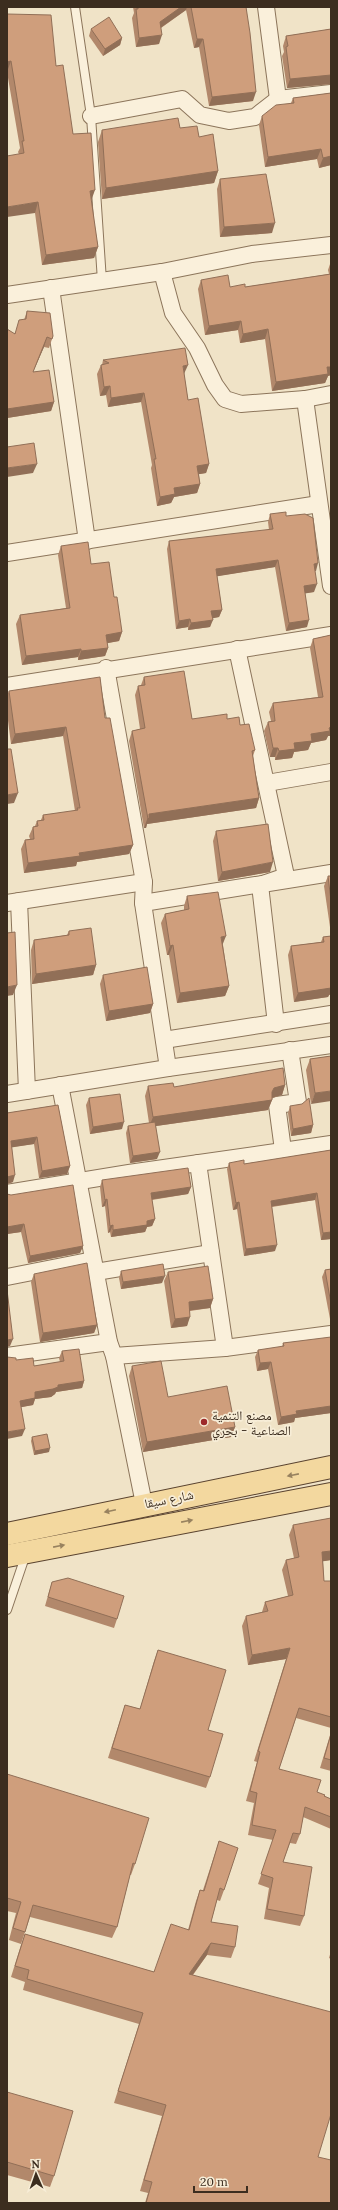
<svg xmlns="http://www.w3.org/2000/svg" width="338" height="2210" font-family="Lora,'Noto Naskh Arabic',serif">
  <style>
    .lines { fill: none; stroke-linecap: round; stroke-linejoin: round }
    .service-casing { stroke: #8c755b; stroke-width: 10 }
    .minor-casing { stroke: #8c755b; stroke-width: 18 }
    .primary-casing { stroke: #5a432f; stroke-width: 24 }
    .service { stroke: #faf0db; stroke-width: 8 }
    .minor { stroke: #faf0db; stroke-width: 16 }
    .primary { stroke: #f3d89f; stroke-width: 22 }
    .wall { fill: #b2886b }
    .shaded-wall { fill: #916f57 }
    .building { fill: #cf9e7c; stroke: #916f57 }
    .oneway { fill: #98825f }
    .poi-dot { fill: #9d2a2b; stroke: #f7edd7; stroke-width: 1.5 }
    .labels { text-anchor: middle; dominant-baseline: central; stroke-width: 3.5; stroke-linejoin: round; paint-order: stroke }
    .poi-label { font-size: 13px; fill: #3c2d1f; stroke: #f7edd7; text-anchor: start }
    .street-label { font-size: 13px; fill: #3c2d1f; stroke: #f7edd7 }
  </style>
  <rect width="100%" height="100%" fill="#f0e3c7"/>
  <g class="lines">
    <defs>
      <g id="service">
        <polyline points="75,7 91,116 102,281"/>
        <polyline points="7,1610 26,1554"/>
      </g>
      <g id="minor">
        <polyline points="266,7 278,99"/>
        <polyline points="91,116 182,99 200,115 229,121 255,117 278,99 331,93"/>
        <polyline points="162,272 173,313 197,348 215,385 225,399 241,404 305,399 331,394"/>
        <polyline points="51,288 87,541"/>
        <polyline points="7,295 162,272 252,254 331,245"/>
        <polyline points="305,399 331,586"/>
        <polyline points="7,553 319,504"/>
        <polyline points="237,649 286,876 260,885 276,1024"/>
        <polyline points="106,668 144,882 143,903 168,1068"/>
        <polyline points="7,686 331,635"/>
        <polyline points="267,783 331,772"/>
        <polyline points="19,901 27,1091"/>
        <polyline points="7,903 144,882"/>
        <polyline points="143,903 331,873"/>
        <polyline points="164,1040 331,1014"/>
        <polyline points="60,1085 109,1342 114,1356 144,1504"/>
        <polyline points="7,1094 168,1068 331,1045"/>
        <polyline points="283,1150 277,1105 298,1102 290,1050"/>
        <polyline points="198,1163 225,1348"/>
        <polyline points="7,1193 129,1173 331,1144"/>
        <polyline points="96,1272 211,1253"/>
        <polyline points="7,1277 93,1260"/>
        <polyline points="7,1356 109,1342"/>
        <polyline points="114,1356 225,1348 331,1334"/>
      </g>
      <g id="primary">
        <polyline points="7,1534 331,1467"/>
        <polyline points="7,1556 331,1494"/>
      </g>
    </defs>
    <!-- service casing -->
    <use href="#service" class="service-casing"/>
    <!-- minor casing -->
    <use href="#minor" class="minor-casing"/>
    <!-- primary casing -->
    <use href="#primary" class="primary-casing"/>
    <!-- service -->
    <use href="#service" class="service"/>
    <!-- minor -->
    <use href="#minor" class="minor"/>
    <!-- primary -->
    <use href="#primary" class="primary"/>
  </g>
  <!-- wall -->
  <g class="wall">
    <polygon points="133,7 246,7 253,101 209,106 199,47 194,48 186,10 161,28 159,44 136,47 132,18 134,13"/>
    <polygon points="7,14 56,66 73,134 91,201 98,247 94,258 42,265 35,213 19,154 18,152 20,148 7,72"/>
    <polygon points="91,29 122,38 120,45 103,56 89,36"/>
    <polygon points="331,29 331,84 287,88 282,56 284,52 283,46 286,36"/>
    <polygon points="331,93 331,165 319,168 317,159 265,167 259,125 262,116 291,103 293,98"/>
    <polygon points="180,128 199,137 218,171 214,183 102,199 98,142 102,130"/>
    <polygon points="220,179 272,233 220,237 217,189"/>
    <polygon points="331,261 331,375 328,376 325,383 272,391 265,339 240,343 238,330 205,335 198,289 201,280 230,287 245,287 329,274 328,270"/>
    <polygon points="27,311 53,336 49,348 44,347 33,372 54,402 51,411 7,418 7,329 14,334 24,320"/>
    <polygon points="103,360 184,374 188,400 209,464 206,473 199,474 200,484 197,493 174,497 171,503 157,506 151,468 152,465 141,402 108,407 106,395 100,396 97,374 101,365 102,365"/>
    <polygon points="270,514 286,516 316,571 315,571 314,592 305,593 307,627 286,631 275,567 217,576 222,610 219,617 212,618 210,627 188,630 188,627 176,629 167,549 169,541 269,530 268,522"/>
    <polygon points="61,546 91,564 114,597 122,632 119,641 107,643 108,648 105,656 78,660 78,657 22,665 16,624 20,615 66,608 58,555"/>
    <polygon points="331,635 331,736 328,736 326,740 311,743 308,750 294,752 292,758 275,760 275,757 270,757 264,731 268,722 271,721 269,712 273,703 318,697 310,648 313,639"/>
    <polygon points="144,677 192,719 227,719 240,725 255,750 253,756 259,798 256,808 147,824 146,828 144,828 129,741 132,731 140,729 135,695 138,686 141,685"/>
    <polygon points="9,691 105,718 133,845 129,854 77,862 76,866 24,873 21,849 25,840 30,839 29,836 33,827 35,826 37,821 41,820 43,815 75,811 63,736 11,744 7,713 7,695"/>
    <polygon points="216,831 270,872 218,881 213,841"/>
    <polygon points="328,876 331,876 331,934 324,886"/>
    <polygon points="187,896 223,945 229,986 225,996 177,1003 169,955 167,955 161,923 165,914 184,910 184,906"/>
    <polygon points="69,931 96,965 93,975 32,984 31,950 34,940 67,935"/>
    <polygon points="331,936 331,994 329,995 328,997 294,1002 288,955 291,946 321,942 323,937"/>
    <polygon points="103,975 153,1004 150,1013 106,1021 100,984"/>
    <polygon points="331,1056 311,1104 306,1070 310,1059"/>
    <polygon points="285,1085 282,1095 272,1098 272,1100 268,1110 156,1126 157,1159 130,1163 126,1133 128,1126 149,1123 145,1096 148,1086 174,1087"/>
    <polygon points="89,1098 122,1129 90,1134 86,1105"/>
    <polygon points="58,1105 70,1166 67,1174 39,1178 34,1144 12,1147 13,1182 7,1184 7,1113"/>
    <polygon points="290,1106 313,1125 311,1133 291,1136 288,1113"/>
    <polygon points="331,1150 331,1239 321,1240 315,1200 272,1207 275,1251 244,1256 237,1209 233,1210 227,1169 229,1163 244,1164"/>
    <polygon points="102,1180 191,1187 188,1194 152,1200 155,1219 152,1226 147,1227 145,1232 111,1237 110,1232 108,1233 105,1206 102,1207 100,1187"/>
    <polygon points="7,1194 83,1246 80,1253 28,1263 21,1232 7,1234"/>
    <polygon points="331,1269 331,1318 330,1319 322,1277 325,1270"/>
    <polygon points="121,1271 162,1283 121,1289 119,1278"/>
    <polygon points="168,1272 213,1299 210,1308 190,1311 187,1326 171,1328 164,1281"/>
    <polygon points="34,1274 97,1325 94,1333 40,1342 31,1282"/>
    <polygon points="331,1338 331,1413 295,1418 294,1422 278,1425 268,1369 257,1371 255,1357 258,1350 282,1347 283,1343"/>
    <polygon points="62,1351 84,1381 82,1388 56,1392 55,1394 51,1397 35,1399 33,1405 21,1407 22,1436 16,1360 34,1366 60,1362 59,1358"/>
    <polygon points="132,1366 168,1397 235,1427 231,1437 143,1452 129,1376"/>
    <polygon points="32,1437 49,1452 34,1455 31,1441"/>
    <polygon points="331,1518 331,1560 323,1561 324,1581 331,1581 331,1728 296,1718 279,1769 317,1792 324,1796 331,1799 331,1829 303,1817 300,1834 296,1844 290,1843 283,1862 304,1916 300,1926 264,1919 269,1888 258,1884 273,1840 248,1835 254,1803 246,1801 257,1762 254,1761 286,1659 248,1665 242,1626 246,1616 262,1612 265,1602 288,1596 282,1570 286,1560 294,1558 289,1535 293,1525"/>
    <polygon points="52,1582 117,1619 114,1628 45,1606 49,1592"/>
    <polygon points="158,1650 208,1730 210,1777 206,1788 108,1758 125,1705 140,1709 154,1661"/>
    <polygon points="331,1732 331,1771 320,1768"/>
    <polygon points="7,1775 135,1864 131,1875 130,1875 117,1927 112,1938 30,1917 21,1944 9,1940 16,1913 7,1911"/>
    <polygon points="219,1841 224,1890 220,1901 217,1900 211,1922 235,1947 231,1958 207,1955 193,1975 318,2157 331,2203 145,2203 148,2193 140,2191 162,2116 114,2103 139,2024 23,1990 25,1982 11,1977 21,1945 25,1934 154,1972 188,1930 196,1901 200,1890 203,1890"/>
    <polygon points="331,1951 331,1959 329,1958"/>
    <polygon points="7,2092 54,2176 50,2187 7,2175"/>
  </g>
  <!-- shaded-wall -->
  <g class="shaded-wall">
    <polygon points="181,7 187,7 186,10 156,31 160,22"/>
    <polygon points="162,35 159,44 136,47 139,38"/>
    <polygon points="122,38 120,45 103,56 105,49"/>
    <polygon points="197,39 203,39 199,47 194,48"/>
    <polygon points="11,61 7,72 7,62"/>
    <polygon points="331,75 331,84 287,88 290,79"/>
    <polygon points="256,92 253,101 209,106 212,97"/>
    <polygon points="321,149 317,159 265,167 268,157"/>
    <polygon points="331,156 331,165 319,168 323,158"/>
    <polygon points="218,171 214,183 102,199 106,188"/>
    <polygon points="95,190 91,201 90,191"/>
    <polygon points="38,202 35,213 7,217 7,207"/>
    <polygon points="275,223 272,233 220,237 224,227"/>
    <polygon points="98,247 94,258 42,265 46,255"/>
    <polygon points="241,321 238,330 205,335 209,326"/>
    <polygon points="268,329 265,339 240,343 243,334"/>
    <polygon points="47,337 44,347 29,381 33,372"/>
    <polygon points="188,365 184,374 183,366"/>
    <polygon points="327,367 331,367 331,375 328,376 325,383 272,391 276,382"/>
    <polygon points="110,386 106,395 100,396 104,387"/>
    <polygon points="144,393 141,402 108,407 111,398"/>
    <polygon points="54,402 51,411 7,418 7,409"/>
    <polygon points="37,464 33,473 7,477 7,468"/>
    <polygon points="209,464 206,473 194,475 197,466"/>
    <polygon points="200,484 197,493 174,497 171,503 157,506 160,497 174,488"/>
    <polygon points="278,560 275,567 213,577 216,569"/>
    <polygon points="318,563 316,571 311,571 314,564"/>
    <polygon points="317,584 314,592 302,594 304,586"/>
    <polygon points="222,610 219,617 209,619 211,611"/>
    <polygon points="190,619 188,627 176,629 179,621"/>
    <polygon points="213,620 210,627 188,630 191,623"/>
    <polygon points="309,620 307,627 286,631 289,623"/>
    <polygon points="122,632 119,641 103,644 106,635"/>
    <polygon points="108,648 105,656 78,660 81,651"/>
    <polygon points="81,649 78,657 22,665 26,656"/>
    <polygon points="66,727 63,736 11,744 15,734"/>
    <polygon points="331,727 331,736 328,736 326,740 311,743 308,750 294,752 292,758 275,760 279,751 311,734"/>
    <polygon points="273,748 278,748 275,757 270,757"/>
    <polygon points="18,793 14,803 7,804 7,795"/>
    <polygon points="259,798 256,808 147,824 146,828 144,828 149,814"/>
    <polygon points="133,845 129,854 77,862 76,866 24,873 28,863 79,853"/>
    <polygon points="273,862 270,872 218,881 222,872"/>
    <polygon points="226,936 222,946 221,937"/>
    <polygon points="173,945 169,955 167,955 170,946"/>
    <polygon points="96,965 93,975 32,984 36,974"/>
    <polygon points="17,985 13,995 7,996 7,987"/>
    <polygon points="331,985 331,994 329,995 328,997 294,1002 298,993"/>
    <polygon points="229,986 225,996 177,1003 180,993"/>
    <polygon points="153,1004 150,1013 106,1021 109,1011"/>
    <polygon points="285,1085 282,1095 271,1098 272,1100 268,1110 149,1127 153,1117 272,1092 274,1088"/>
    <polygon points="331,1091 331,1101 311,1104 315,1093"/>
    <polygon points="124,1122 122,1129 90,1134 93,1127"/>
    <polygon points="313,1125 311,1133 291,1136 293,1129"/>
    <polygon points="37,1137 34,1144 8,1148 11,1141"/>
    <polygon points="160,1152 157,1159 130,1163 133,1156"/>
    <polygon points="70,1166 67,1174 39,1178 42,1171"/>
    <polygon points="15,1175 13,1182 7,1184 7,1177"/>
    <polygon points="191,1187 188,1194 148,1200 151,1193"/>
    <polygon points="317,1193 315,1200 268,1207 271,1201"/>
    <polygon points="107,1199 105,1206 102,1207 105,1200"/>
    <polygon points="239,1202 237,1209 233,1210 236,1203"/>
    <polygon points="155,1219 152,1226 147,1227 145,1232 111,1237 113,1230 147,1221"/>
    <polygon points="24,1224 21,1232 7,1234 7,1227"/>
    <polygon points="113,1225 110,1232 108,1233 110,1226"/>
    <polygon points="331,1232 331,1239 321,1240 323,1233"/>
    <polygon points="277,1245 275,1251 244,1256 246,1249"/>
    <polygon points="83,1246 80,1253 28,1263 30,1256"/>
    <polygon points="165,1276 162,1283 121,1289 123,1282"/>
    <polygon points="213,1299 210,1308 185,1311 189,1302"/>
    <polygon points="190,1317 187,1326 171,1328 175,1319"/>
    <polygon points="97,1325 94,1333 40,1342 43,1333"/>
    <polygon points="13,1339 10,1346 7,1347 7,1340"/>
    <polygon points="271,1362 268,1369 257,1371 260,1363"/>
    <polygon points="84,1381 82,1388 56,1392 55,1394 51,1397 35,1399 33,1405 17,1408 20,1401 35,1392 58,1385"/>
    <polygon points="331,1406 331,1413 295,1418 294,1422 278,1425 281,1417 296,1411"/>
    <polygon points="235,1427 231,1437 143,1452 147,1442"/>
    <polygon points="25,1429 22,1436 7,1439 7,1432"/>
    <polygon points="50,1448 49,1452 34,1455 35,1451"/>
    <polygon points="331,1551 331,1560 319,1562 322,1552"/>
    <polygon points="290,1648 286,1659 248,1665 252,1655"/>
    <polygon points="211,1943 207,1955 185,1985 189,1974"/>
  </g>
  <!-- building -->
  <g class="building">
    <polygon points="138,7 181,7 160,22 162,35 139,38 136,9 138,9"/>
    <polygon points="191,7 246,7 250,33 256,92 212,97 203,39 197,39"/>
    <polygon points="7,14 51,15 56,66 63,65 73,134 91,133 95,190 90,191 98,247 46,255 38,202 7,207 7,156 24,153 22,141 24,141 11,61 7,62"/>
    <polygon points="109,17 122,38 105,49 91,29"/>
    <polygon points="331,29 331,75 290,79 286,47 288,46 286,36"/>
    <polygon points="331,93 331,156 323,158 321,149 268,157 262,116 276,105 294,103 293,98"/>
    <polygon points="178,118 180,128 197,126 199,137 213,134 218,171 106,188 102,130"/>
    <polygon points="266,174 275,223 224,227 220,179"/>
    <polygon points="331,274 331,367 327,367 328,374 276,382 268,329 243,334 241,321 209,326 201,280 228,275 230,287 245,284 245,287"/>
    <polygon points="27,311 50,313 53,336 52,339 47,337 33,372 49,370 54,402 7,409 7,329 15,334 19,320 26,319"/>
    <polygon points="185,348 188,365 183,366 188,400 198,398 209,464 197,466 200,484 174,488 175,494 160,497 154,459 156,459 144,393 111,398 110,386 104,387 101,365 109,363 103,360"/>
    <polygon points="34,443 37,464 7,468 7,447"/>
    <polygon points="286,512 286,516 305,514 313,518 318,563 314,564 317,584 304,586 309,620 289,623 278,560 216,569 222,610 211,611 213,620 191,623 190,619 179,621 169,541 273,529 270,514"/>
    <polygon points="88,542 91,564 109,562 114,597 117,597 122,632 106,635 108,648 81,651 81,649 26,656 20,615 70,608 61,546"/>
    <polygon points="331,635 331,727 329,728 330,731 311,734 312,741 294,743 295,749 279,751 278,748 273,748 268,722 275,721 273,703 323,697 313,639"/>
    <polygon points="184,671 192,719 227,714 227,719 239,717 240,725 249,724 255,750 252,751 259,798 149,814 149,818 148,819 132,731 145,728 138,686 145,685 144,677"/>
    <polygon points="100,677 105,718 110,718 133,845 79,853 80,856 28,863 25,840 34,839 33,827 38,826 37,821 44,820 43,815 78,810 77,808 80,808 66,727 15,734 9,691"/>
    <polygon points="7,749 11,749 18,793 7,795"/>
    <polygon points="268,824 273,862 222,872 216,831"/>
    <polygon points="328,876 331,876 331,901"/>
    <polygon points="218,892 226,936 221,937 229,986 180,993 173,945 170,946 165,914 189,909 187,896"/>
    <polygon points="91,928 96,965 36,974 34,940 69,935 69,931"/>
    <polygon points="15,932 17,985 7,987 7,933"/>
    <polygon points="331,936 331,988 298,993 291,946 324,942 323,937"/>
    <polygon points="147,967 153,1004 109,1011 103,975"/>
    <polygon points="331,1056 331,1091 315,1093 310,1059"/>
    <polygon points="283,1068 285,1085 274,1088 272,1092 272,1100 153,1117 148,1086 173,1083 174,1087"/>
    <polygon points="120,1094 124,1122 93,1127 89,1098"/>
    <polygon points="309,1098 313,1125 293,1129 290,1106 302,1104"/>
    <polygon points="58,1105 70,1166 42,1171 37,1137 11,1141 15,1175 7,1177 7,1113"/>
    <polygon points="155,1122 160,1152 133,1156 128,1126"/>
    <polygon points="331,1150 331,1232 323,1233 317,1193 271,1201 277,1245 246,1249 239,1202 236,1203 229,1163 244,1160 244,1164"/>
    <polygon points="188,1168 191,1187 151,1193 155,1219 147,1221 147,1225 113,1230 113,1225 110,1226 107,1199 105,1200 102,1180"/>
    <polygon points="73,1185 83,1246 30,1256 24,1224 7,1227 7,1194 11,1195"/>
    <polygon points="87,1263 97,1325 43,1333 34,1274"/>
    <polygon points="163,1264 165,1276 123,1282 121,1271"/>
    <polygon points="208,1266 213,1299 189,1302 190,1317 175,1319 168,1272"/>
    <polygon points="331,1269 331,1304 325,1270"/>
    <polygon points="7,1290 13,1339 7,1340"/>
    <polygon points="331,1337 331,1406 296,1411 297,1414 281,1417 271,1362 260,1363 258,1350 284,1346 283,1343"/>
    <polygon points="79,1349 84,1381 58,1385 58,1387 53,1389 35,1392 35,1398 20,1401 25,1429 7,1432 7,1357 16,1358 16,1360 33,1358 34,1366 64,1361 62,1351"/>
    <polygon points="161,1361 168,1397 227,1386 235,1427 147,1442 132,1366"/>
    <polygon points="47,1434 50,1448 35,1451 32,1437"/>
    <polygon points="331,1518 331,1551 322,1552 324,1581 331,1581 331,1717 299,1708 279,1769 321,1780 317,1792 325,1795 324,1796 331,1799 331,1817 305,1807 300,1834 293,1833 283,1862 312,1867 304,1916 267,1909 273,1878 261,1874 276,1830 252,1825 257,1793 250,1791 260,1752 258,1751 290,1648 252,1655 246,1616 268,1611 265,1602 293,1595 286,1560 299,1557 293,1525"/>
    <polygon points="68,1578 124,1596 117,1619 48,1597 52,1582"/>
    <polygon points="158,1650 226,1670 208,1730 223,1734 210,1777 112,1748 125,1705 140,1709"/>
    <polygon points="331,1734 331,1760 324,1758"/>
    <polygon points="7,1774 149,1818 135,1864 133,1863 117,1927 33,1905 25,1932 13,1928 21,1902 7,1898"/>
    <polygon points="219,1841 238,1848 224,1890 220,1888 211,1922 238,1926 235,1947 211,1943 189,1974 331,2012 331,2114 318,2157 331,2160 331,2203 146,2203 152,2182 144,2180 166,2105 118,2091 143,2013 27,1979 29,1970 15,1966 25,1934 154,1972 171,1924 189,1930 200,1890 204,1891"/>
    <polygon points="7,2092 73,2111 54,2176 7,2162"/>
  </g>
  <!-- one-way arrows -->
  <defs><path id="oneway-solid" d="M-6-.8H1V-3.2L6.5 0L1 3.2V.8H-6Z"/></defs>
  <g class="oneway">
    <use href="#oneway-solid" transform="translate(293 1475) rotate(169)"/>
    <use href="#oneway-solid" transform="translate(110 1511) rotate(168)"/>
    <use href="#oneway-solid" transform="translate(187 1521) rotate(-11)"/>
    <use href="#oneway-solid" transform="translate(59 1546) rotate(-11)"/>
  </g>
  <!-- markers -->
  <circle class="poi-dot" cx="204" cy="1422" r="4"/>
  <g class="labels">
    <!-- poi labels -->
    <g class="poi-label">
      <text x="212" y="1415">مصنع التنمية<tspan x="212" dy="15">الصناعية - بحري</tspan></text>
    </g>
    <!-- street labels -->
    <g class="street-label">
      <text transform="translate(169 1499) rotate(-11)">شارع سيقا</text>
    </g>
  </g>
  <!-- border -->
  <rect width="338" height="2210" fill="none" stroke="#3c2d1f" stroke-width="16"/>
  <!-- north arrow -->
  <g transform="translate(36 2174) rotate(358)" stroke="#f7edd7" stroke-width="3" paint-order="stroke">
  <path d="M0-3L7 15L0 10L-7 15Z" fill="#3c2d1f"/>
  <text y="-6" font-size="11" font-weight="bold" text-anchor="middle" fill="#3c2d1f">N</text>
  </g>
  <!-- scale -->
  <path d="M194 2186v6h53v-6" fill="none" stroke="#3c2d1f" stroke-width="2"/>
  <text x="200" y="2186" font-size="12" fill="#3c2d1f" stroke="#f7edd7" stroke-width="3" paint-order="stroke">20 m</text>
</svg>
